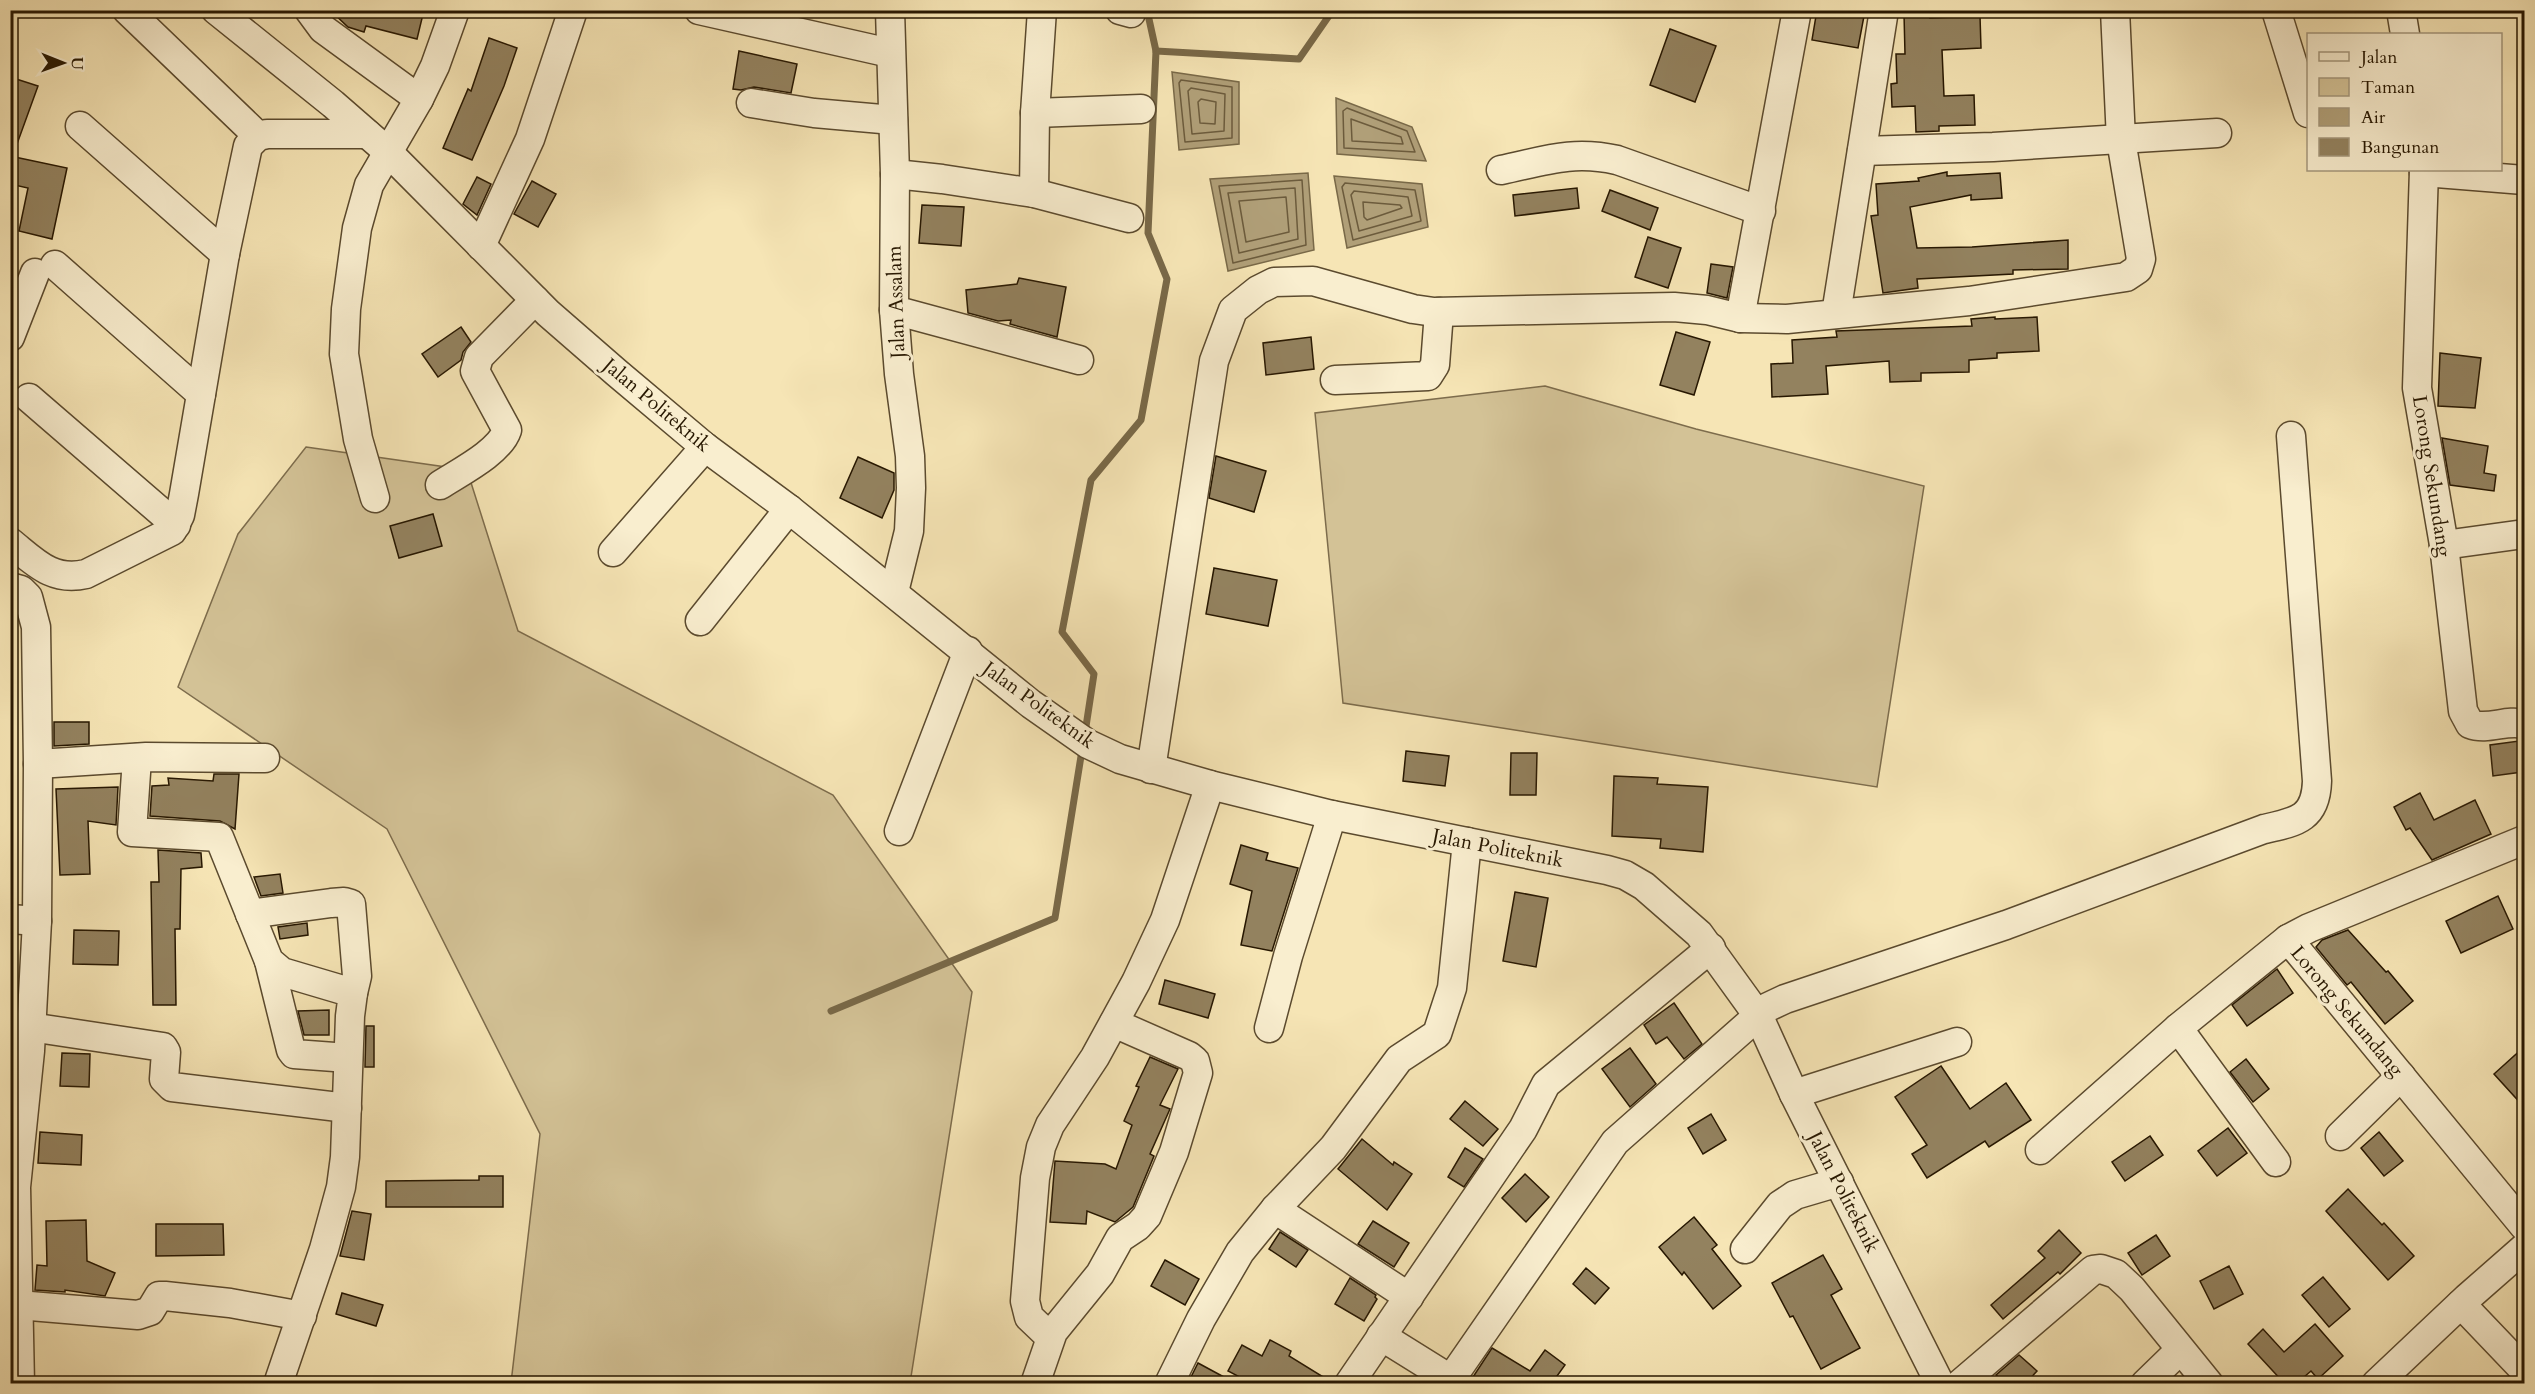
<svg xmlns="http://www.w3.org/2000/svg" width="2535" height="1394" font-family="Cardo,serif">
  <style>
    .green { fill: #d3c296; stroke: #7d6c4c; stroke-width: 1.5 }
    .water { fill: #b09f78; stroke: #796948; stroke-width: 1.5 }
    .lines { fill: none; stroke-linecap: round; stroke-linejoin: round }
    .shore { stroke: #6c5b3c; stroke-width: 1.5 }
    .stream { stroke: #796948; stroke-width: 7 }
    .building { fill: #93825f; stroke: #271701; stroke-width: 1.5 }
    .minor-casing { stroke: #5b4a2e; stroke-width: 31 }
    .minor { stroke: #f9eecf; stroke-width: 28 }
    .labels { text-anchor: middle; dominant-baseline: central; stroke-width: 6; stroke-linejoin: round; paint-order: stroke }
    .street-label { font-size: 20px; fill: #271701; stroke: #f9eecf }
  </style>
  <rect width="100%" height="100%" fill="#f6e5b5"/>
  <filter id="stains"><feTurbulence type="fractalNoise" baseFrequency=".00333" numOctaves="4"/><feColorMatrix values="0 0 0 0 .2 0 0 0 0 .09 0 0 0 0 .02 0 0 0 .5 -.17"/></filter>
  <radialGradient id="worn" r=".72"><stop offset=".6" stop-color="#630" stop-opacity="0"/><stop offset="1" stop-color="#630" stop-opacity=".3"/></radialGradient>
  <!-- green -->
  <g class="green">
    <polygon points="1545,386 1696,429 1924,486 1877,787 1343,703 1315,413"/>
    <polygon points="306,447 467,470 518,631 833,795 972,992 910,1383 511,1383 540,1134 387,829 178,687 238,534"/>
  </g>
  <!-- water -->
  <g class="water">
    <polygon points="1172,72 1239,82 1239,144 1179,150"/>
    <polygon points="1336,98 1412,127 1426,161 1337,154"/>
    <polygon points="1308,173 1314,250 1228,271 1210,179"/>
    <polygon points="1334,176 1422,184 1428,227 1347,248"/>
  </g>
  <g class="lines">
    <!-- shore -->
    <g class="shore">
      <polygon points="1181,80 1232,87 1232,138 1185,142 1179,83"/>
      <polygon points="1191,88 1225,94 1224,131 1192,134 1188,91"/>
      <polygon points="1201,99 1216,102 1215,124 1200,123 1198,102"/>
      <polygon points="1347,108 1407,131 1415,152 1344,148 1343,111"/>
      <polygon points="1351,119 1401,137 1403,144 1352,141"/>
      <polygon points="1302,180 1306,245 1233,263 1219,186"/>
      <polygon points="1345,183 1415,190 1421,221 1353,240 1342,187"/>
      <polygon points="1295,188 1298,239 1239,253 1228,193"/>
      <polygon points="1354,191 1408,197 1412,216 1359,231 1351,195"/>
      <polygon points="1286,197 1289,232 1246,242 1239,201"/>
      <polygon points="1363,202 1400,205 1402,208 1367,220 1364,217"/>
    </g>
    <!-- stream -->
    <g class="stream">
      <polyline points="1156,51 1299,59 1333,10"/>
      <polyline points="1085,733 1094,674 1062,632 1091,480 1141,420 1167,279 1148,233 1156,51 1147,10"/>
      <polyline points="831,1011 1055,918 1082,750"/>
    </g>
  </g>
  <!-- building -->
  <g class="building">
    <polygon points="330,10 424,10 417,39 366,26 364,32 348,27"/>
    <polygon points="1817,10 1833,10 1864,16 1858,48 1812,40"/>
    <polygon points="1930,13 1930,18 1980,16 1981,48 1942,50 1944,96 1974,95 1975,125 1939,126 1939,131 1916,132 1915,106 1892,107 1891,84 1897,83 1896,54 1905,54 1904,14"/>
    <polygon points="1670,29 1716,46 1695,102 1650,85"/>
    <polygon points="489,38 517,48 504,86 472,160 443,148 468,89 471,91"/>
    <polygon points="739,51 797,64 791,93 754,87 741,90 733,89"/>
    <polygon points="10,77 38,86 13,155 10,155"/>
    <polygon points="10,156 67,168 52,239 19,231 28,188 10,184"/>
    <polygon points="1947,172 1947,176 2000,173 2002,198 1971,200 1971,195 1910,207 1917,248 1972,247 2068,240 2068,269 2013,270 2013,274 1917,279 1918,288 1883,293 1871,216 1878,215 1876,184 1919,181 1918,178"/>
    <polygon points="477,177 491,184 477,215 463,204"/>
    <polygon points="532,181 556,194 538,227 514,214"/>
    <polygon points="1577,188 1579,208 1515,216 1513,195"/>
    <polygon points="1610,190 1658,208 1650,230 1602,211"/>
    <polygon points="922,205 964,207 961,246 919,243"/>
    <polygon points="1648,237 1681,248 1668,288 1635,277"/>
    <polygon points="1711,264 1733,267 1727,298 1707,293"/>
    <polygon points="1019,278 1066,287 1057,337 1010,324 1011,320 998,321 968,313 966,290 1017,284"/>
    <polygon points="1995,317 1995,319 2037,317 2039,351 1997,353 1997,358 1969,360 1969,372 1921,373 1921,381 1890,382 1889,361 1826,366 1828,394 1772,397 1771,364 1793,363 1792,340 1837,337 1836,331 1972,326 1971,319"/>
    <polygon points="461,327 471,342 463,352 461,360 438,377 422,354"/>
    <polygon points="1676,332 1710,342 1694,395 1660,385"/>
    <polygon points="1311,337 1314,369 1266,375 1263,343"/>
    <polygon points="2440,353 2481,358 2475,408 2438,406"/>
    <polygon points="2442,438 2488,446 2484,473 2496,475 2494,491 2450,485"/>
    <polygon points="1216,456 1266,471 1254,512 1209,498"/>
    <polygon points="858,457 894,473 894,490 882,518 840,498"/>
    <polygon points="433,514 442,546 399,558 390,526"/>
    <polygon points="1214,568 1277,580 1268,626 1206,614"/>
    <polygon points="54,722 89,722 89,744 54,746"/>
    <polygon points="2519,741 2522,772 2493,776 2490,745"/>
    <polygon points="1406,751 1449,756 1445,786 1403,781"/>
    <polygon points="1511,753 1537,753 1536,795 1510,795"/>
    <polygon points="214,774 239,774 235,829 220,821 150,816 152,786 169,785 168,778 213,781"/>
    <polygon points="1614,776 1658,778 1657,784 1708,787 1703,852 1660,848 1661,839 1612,836"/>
    <polygon points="118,787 116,825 88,821 90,874 60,875 56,789"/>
    <polygon points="2420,793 2434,820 2475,800 2491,834 2432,860 2410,828 2406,830 2394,807"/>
    <polygon points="1241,845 1268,853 1266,860 1298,868 1272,951 1241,945 1252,891 1230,884"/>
    <polygon points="158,850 201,853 202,867 181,869 180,929 175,929 176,1005 153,1005 151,882 159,882"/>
    <polygon points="280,874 283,893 261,896 254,877"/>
    <polygon points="1515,892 1548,898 1536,967 1503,961"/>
    <polygon points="2498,896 2513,929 2461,953 2446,921"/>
    <polygon points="307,923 308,935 280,939 278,927"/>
    <polygon points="74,930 119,931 118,965 73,964"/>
    <polygon points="2348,930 2386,972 2388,971 2413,1001 2385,1024 2351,982 2347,985 2316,947 2322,940"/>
    <polygon points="2277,969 2293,993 2247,1026 2232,1005"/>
    <polygon points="1165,980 1215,994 1208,1018 1159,1004"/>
    <polygon points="1674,1003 1702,1044 1684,1059 1667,1037 1656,1044 1644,1025"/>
    <polygon points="329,1010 329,1035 304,1035 298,1011"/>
    <polygon points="366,1026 374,1026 374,1067 365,1067"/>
    <polygon points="2524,1047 2524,1107 2494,1074"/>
    <polygon points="1630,1048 1656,1084 1630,1107 1602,1069"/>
    <polygon points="62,1053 90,1054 89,1087 60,1086"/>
    <polygon points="1150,1057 1178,1069 1160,1105 1170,1109 1150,1154 1154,1156 1133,1207 1115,1222 1087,1211 1086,1224 1050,1222 1055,1161 1105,1164 1116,1169 1132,1125 1124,1121 1139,1087 1136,1086"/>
    <polygon points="2246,1059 2269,1089 2253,1102 2230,1072"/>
    <polygon points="1941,1066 1970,1109 2006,1083 2031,1120 1989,1147 1985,1141 1927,1178 1912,1154 1927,1145 1895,1097"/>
    <polygon points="1465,1101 1498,1129 1483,1146 1450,1119"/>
    <polygon points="1711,1114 1726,1140 1703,1154 1688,1128"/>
    <polygon points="2228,1128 2247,1153 2217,1176 2198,1151"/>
    <polygon points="40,1132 82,1135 81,1165 38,1163"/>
    <polygon points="2379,1132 2403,1161 2384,1176 2361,1148"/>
    <polygon points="2150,1136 2163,1155 2125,1181 2112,1162"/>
    <polygon points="1362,1139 1393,1165 1394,1162 1412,1174 1387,1210 1338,1169"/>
    <polygon points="1465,1148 1483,1159 1464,1187 1448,1177"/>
    <polygon points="1525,1174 1549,1197 1526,1222 1502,1198"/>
    <polygon points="479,1176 503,1176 503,1207 386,1207 386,1181 479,1180"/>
    <polygon points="2348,1189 2382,1225 2384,1223 2414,1256 2388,1280 2326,1211"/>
    <polygon points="352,1211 371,1214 364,1260 340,1256"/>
    <polygon points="1694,1217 1717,1245 1712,1249 1741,1286 1713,1309 1684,1272 1682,1275 1659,1247"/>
    <polygon points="86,1220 87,1261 115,1273 105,1296 65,1290 65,1292 35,1290 37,1265 47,1266 46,1221"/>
    <polygon points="1373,1221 1409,1243 1394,1267 1358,1244"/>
    <polygon points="156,1224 223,1224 224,1255 156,1256"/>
    <polygon points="2059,1230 2081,1253 2060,1274 2058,1272 2003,1319 1991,1305 2045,1258 2038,1251"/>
    <polygon points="1280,1232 1308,1250 1296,1267 1269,1249"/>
    <polygon points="2156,1235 2170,1256 2142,1275 2128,1253"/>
    <polygon points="1823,1255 1842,1289 1831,1295 1860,1348 1821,1369 1793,1316 1790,1317 1772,1283"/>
    <polygon points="1165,1260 1199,1279 1185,1305 1151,1286"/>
    <polygon points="2229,1266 2243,1294 2214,1309 2200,1281"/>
    <polygon points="1586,1268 1609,1288 1595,1304 1573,1284"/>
    <polygon points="2323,1277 2350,1309 2329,1327 2302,1295"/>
    <polygon points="1350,1278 1376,1295 1375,1297 1377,1299 1364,1321 1335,1304"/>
    <polygon points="342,1293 383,1305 376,1326 336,1314"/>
    <polygon points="2315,1324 2343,1356 2318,1379 2311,1371 2297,1383 2284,1383 2248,1344 2263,1329 2284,1352"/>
    <polygon points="1270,1340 1291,1351 1289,1356 1333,1383 1251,1383 1228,1371 1242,1345 1262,1356"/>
    <polygon points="1492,1348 1530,1371 1545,1350 1565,1365 1552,1383 1474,1383 1473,1377"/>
    <polygon points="2019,1355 2037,1371 2026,1383 2006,1383 1996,1375"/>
    <polygon points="1198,1363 1235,1383 1188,1383"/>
  </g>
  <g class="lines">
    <defs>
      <g id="minor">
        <polyline points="127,10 258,136"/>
        <polyline points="216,10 333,104 387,151 548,313 617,373 705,447 789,509 1031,704 1088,744 1120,759 1210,785 1332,815 1607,870 1625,875 1644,886 1699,934 1759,1017 1794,1094 1940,1384"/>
        <polyline points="309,10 323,29 419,99"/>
        <polyline points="699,10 890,53"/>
        <polyline points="890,10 895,174 894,310 899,374 910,456 911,488 909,531 894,592"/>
        <polyline points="1120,10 1131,13"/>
        <polyline points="2276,10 2308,113"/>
        <polyline points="2401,10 2405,34"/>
        <polyline points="751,103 814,113 893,120"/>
        <polyline points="1035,113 1141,109"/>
        <polyline points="80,126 225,254"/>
        <polyline points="1862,151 1993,147 2217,133"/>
        <path d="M1501 170C1544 161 1572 150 1617 160L1761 211"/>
        <path d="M2424 170 2417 388 2444 545 2463 711 2470 724C2488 731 2506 719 2524 724"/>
        <polyline points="2424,172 2524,180"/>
        <polyline points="895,174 942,179 1034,193 1129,218"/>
        <polyline points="1034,193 1035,113 1042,10"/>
        <polyline points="481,246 530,139 573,10"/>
        <polyline points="55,265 201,394"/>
        <polyline points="894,310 1079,360"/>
        <polyline points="1836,314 1884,10"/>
        <polyline points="1740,318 1797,10"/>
        <polyline points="10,337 35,273"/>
        <polyline points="1335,380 1428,376 1435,365 1439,312"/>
        <polyline points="29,398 176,525"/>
        <path d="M440 485C460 472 500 452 507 430L475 371 479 357 535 300"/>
        <polyline points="375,498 358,439 344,354 346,309 357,228 369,185 419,99 435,66 455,10"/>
        <path d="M10 542C35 562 52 582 86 574L172 531 180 515 184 494 225 254 248 146 258 136 267 134H367"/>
        <polyline points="2444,545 2524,534"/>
        <polyline points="613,552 705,447"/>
        <polyline points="10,587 21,590 28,597 36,627 38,764 37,921 30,1051 16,1187 20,1384"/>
        <polyline points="700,621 789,509"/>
        <polyline points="137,758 132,832 219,837 269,961 282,972 353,993 350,1016 345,1157 341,1187 324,1249 278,1384"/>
        <polyline points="38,764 146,757 265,758"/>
        <polyline points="1151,769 1214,361 1233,310 1258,290 1274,282 1313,281 1413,309 1434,312 1674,307 1707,310 1740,318 1787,319 1969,301 2126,277 2138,269 2141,259 2121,140 2115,10"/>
        <polyline points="899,831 968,651"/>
        <polyline points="250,914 331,903 344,902 351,904 357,976 353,993"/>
        <polyline points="10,919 37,921"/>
        <polyline points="2288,939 2524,1226"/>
        <polyline points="269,961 291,1050 294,1054 348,1058"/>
        <polyline points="30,1027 163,1047 166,1052 164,1079 172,1087 347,1108"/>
        <polyline points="1269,1028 1288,956 1332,815"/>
        <polyline points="2178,1028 2276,1162"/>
        <polyline points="1794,1094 1957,1042"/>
        <polyline points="2340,1136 2401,1076"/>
        <polyline points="2040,1150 2178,1028 2288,939 2309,928 2524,840"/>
        <polyline points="1275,1209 1409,1297"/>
        <polyline points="1745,1249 1780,1205 1795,1195 1839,1182"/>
        <polyline points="2461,1304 2524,1370"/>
        <polyline points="18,1305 138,1315 150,1311 159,1296 165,1296 230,1303 302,1316"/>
        <polyline points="1381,1336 1458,1384"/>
        <polyline points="1050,1337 1029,1317 1025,1301 1035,1178 1041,1147 1050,1125 1095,1057 1136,982 1165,920 1210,785"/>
        <path d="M1451 1379 1615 1142 1768 1007 1785 999 2006 925 2264 829C2296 822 2316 819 2317 781L2291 436"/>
        <polyline points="1035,1384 1053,1332 1100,1274 1120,1238 1138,1226 1147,1216 1174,1152 1198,1073 1195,1061 1189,1056 1114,1023"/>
        <polyline points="1169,1384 1201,1319 1240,1252 1275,1209 1333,1148 1399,1059 1437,1034 1452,988 1467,842"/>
        <polyline points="1349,1384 1523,1129 1546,1084 1711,948"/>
        <polyline points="1960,1384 2093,1270 2101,1269 2116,1274 2132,1289 2209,1384"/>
        <polyline points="2145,1384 2180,1350"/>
        <polyline points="2376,1384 2467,1298 2524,1248"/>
      </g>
    </defs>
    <!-- minor casing -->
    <use href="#minor" class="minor-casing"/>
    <!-- minor -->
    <use href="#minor" class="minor"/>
  </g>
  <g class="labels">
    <!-- street labels -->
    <g class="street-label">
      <text transform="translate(896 302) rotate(-92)">Jalan Assalam</text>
      <text transform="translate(657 405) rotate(40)">Jalan Politeknik</text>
      <text transform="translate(2432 476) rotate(81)">Lorong Sekundang</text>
      <text transform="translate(1039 705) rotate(36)">Jalan Politeknik</text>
      <text transform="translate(1498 848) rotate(11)">Jalan Politeknik</text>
      <text transform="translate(2347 1011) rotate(50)">Lorong Sekundang</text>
      <text transform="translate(1844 1192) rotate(63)">Jalan Politeknik</text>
    </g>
  </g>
  <!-- margin -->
  <rect width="2535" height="1394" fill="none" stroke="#f6e5b5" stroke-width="36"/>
  <rect x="12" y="12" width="2511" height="1370" fill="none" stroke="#271701" stroke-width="3"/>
  <rect x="18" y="18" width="2499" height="1358" fill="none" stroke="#271701" stroke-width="1.5"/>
  <!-- legend -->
  <rect x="2307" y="33" width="195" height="138" fill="#f9eecf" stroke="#a5987d" stroke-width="1.5"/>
  <rect x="2319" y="52" width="30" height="9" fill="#f9eecf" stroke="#a5987d" stroke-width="1.5"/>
  <text x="2361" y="63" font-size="18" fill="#271701">Jalan</text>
  <rect x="2319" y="78" width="30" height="18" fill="#d3c296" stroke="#a5987d" stroke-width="1.5"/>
  <text x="2361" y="93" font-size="18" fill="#271701">Taman</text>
  <rect x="2319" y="108" width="30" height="18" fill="#b09f78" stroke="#a5987d" stroke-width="1.5"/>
  <text x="2361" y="123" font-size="18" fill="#271701">Air</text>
  <rect x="2319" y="138" width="30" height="18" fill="#93825f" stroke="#a5987d" stroke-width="1.5"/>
  <text x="2361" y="153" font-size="18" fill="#271701">Bangunan</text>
  <!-- north arrow -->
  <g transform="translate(63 63) rotate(91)" stroke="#f9eecf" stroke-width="4.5" paint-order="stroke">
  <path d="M0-4.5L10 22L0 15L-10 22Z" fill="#271701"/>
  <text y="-9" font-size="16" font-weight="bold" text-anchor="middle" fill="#271701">U</text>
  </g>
  <rect width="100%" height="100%" filter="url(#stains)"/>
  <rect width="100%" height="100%" fill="url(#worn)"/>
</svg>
